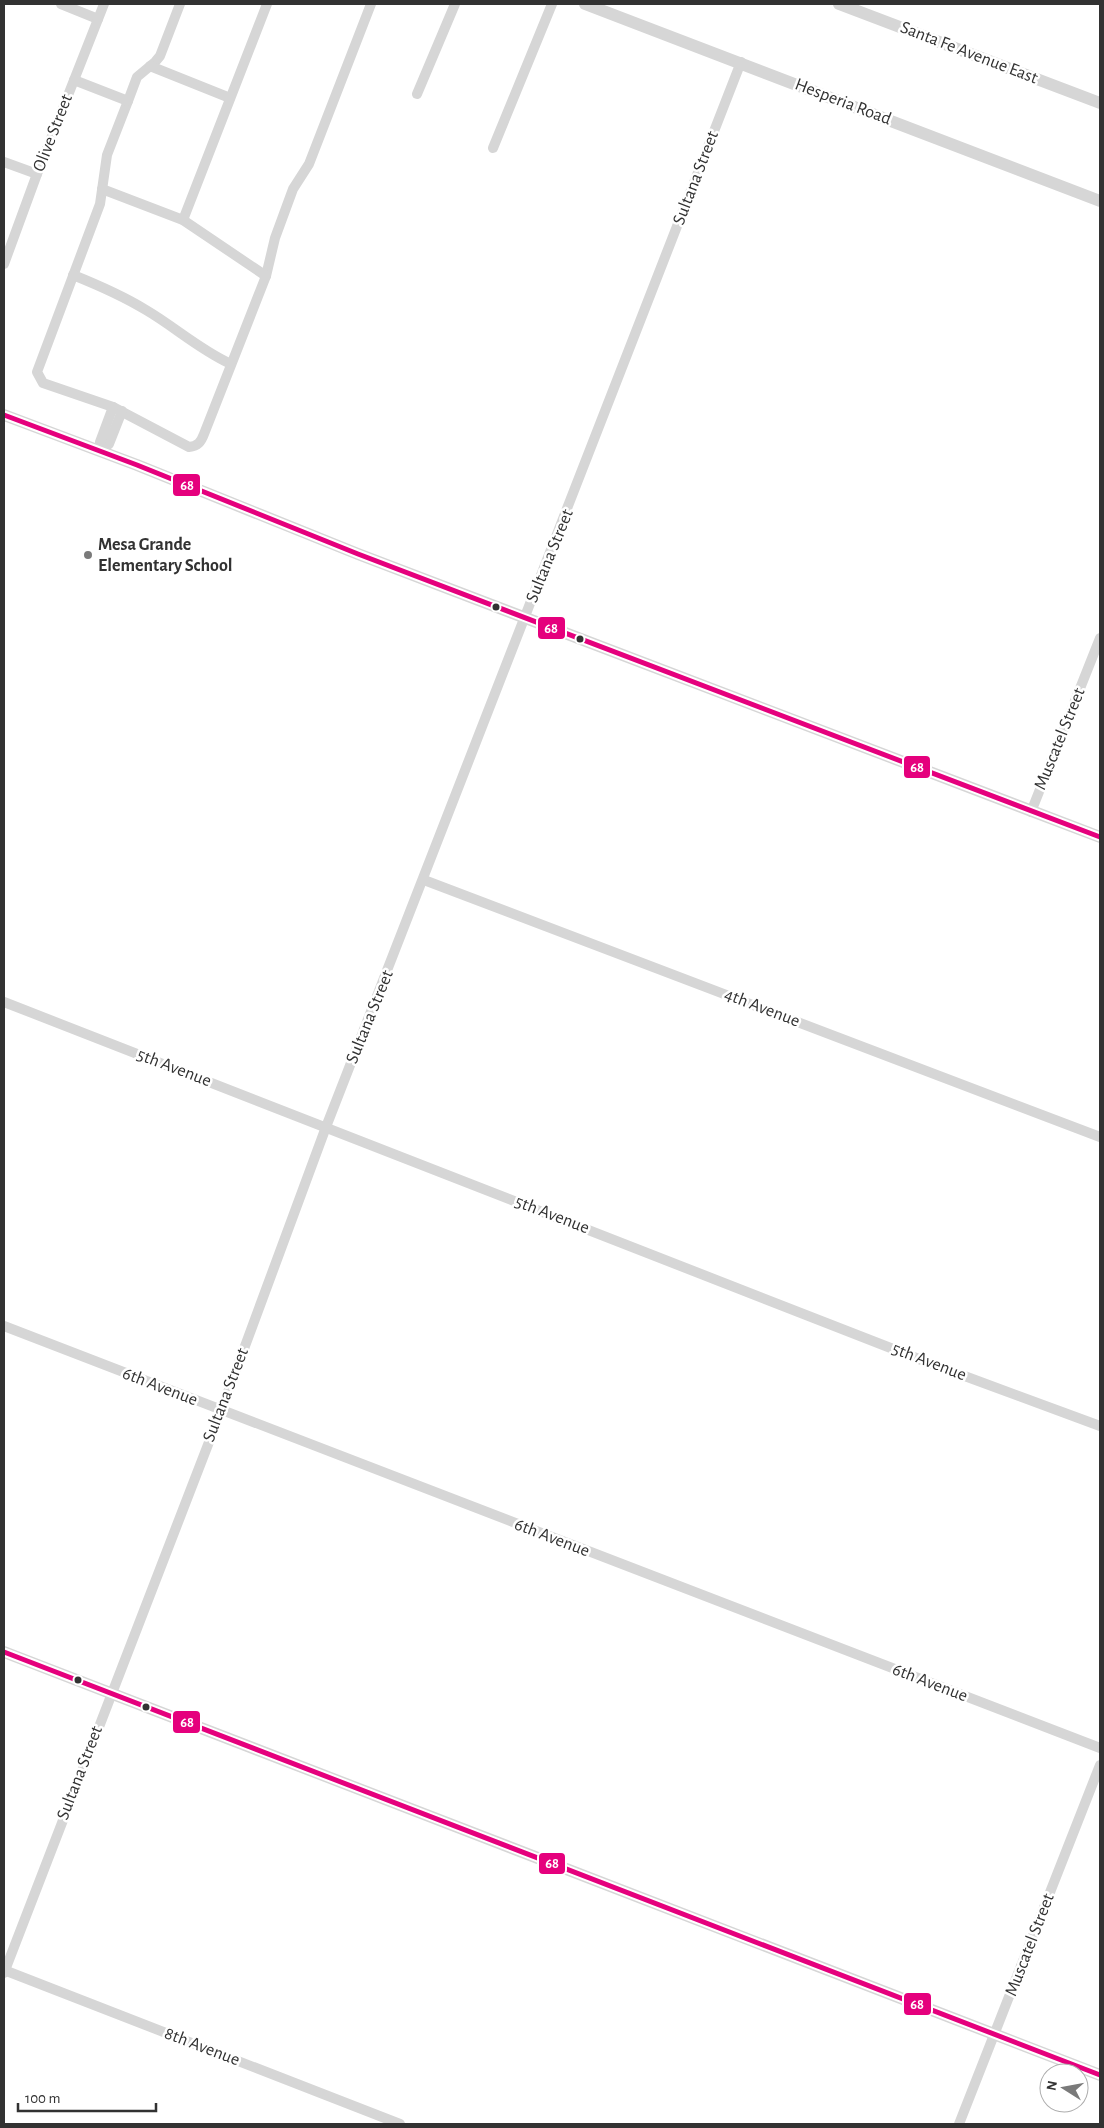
<svg xmlns="http://www.w3.org/2000/svg" width="1104" height="2128" font-family="'Alegreya Sans',sans-serif">
  <style>
    .lines { fill: none; stroke-linecap: round; stroke-linejoin: round }
    .minor { stroke: #d6d6d6; stroke-width: 10 }
    .tertiary { stroke: #d6d6d6; stroke-width: 12 }
    .bus-1-casing { stroke: #fff; stroke-width: 9 }
    .bus-1 { stroke: #e5007d; stroke-width: 5 }
    .poi-dot { fill: #7a7a7a; stroke: #fff; stroke-width: 2 }
    .bus-dot { fill: #323232; stroke: #fff; stroke-width: 2 }
    .labels { text-anchor: middle; dominant-baseline: central; stroke-width: 5; stroke-linejoin: round; paint-order: stroke }
    .street-label { font-size: 18px; fill: #323232; stroke: #fff }
    .poi-label { font-size: 18px; font-weight: bold; fill: #323232; stroke: #fff; text-anchor: start }
    .line-badge { stroke: #fff; stroke-width: 2 }
    .badge-label { font-size: 14px; text-anchor: middle; font-weight: bold; fill: #fff }
  </style>
  <rect width="100%" height="100%" fill="#fff"/>
  <g class="lines">
    <!-- minor -->
    <g class="minor">
      <polyline points="61,4 98,19"/>
      <path d="M180 4 160 56 155 62 137 77 128 101 107 155 100 204 37 372 43 383 113 407 189 447C198 446 201 442 204 434L266 276 275 238 293 189 309 164 371 4"/>
      <polyline points="150,66 230,98"/>
      <polyline points="74,80 128,101"/>
      <polyline points="417,94 455,4"/>
      <polyline points="493,148 552,4"/>
      <polyline points="4,162 37,174"/>
      <polyline points="102,189 183,220 266,276"/>
      <polyline points="183,220 267,4"/>
      <polyline points="4,264 37,174 104,4"/>
      <path d="M73 275C98 285 123 296 146 310 175 327 200 350 231 364"/>
      <polyline points="100,451 109,444 122,411"/>
      <polyline points="100,451 100,442 113,407"/>
      <polyline points="1031,812 1100,638"/>
      <polyline points="424,880 1100,1137"/>
      <polyline points="4,1002 924,1361 1100,1426"/>
      <polyline points="4,1326 1100,1748"/>
      <polyline points="4,1970 400,2124"/>
      <polyline points="4,1973 221,1411 326,1127 741,62"/>
      <polyline points="959,2124 1100,1765"/>
    </g>
    <!-- tertiary -->
    <g class="tertiary">
      <polyline points="585,4 1100,201"/>
      <polyline points="839,4 1100,103"/>
      <polyline points="4,415 137,465 358,554 1100,837"/>
      <polyline points="4,1652 1100,2075"/>
    </g>
    <defs>
      <g id="bus-1">
        <polyline points="4,415 137,465 358,554 1100,837"/>
        <polyline points="4,1652 1100,2075"/>
      </g>
    </defs>
    <!-- bus-1 casing -->
    <use href="#bus-1" class="bus-1-casing"/>
    <!-- bus-1 -->
    <use href="#bus-1" class="bus-1"/>
  </g>
  <!-- markers -->
  <circle class="poi-dot" cx="88" cy="555" r="5"/>
  <g class="bus-dot">
    <circle cx="496" cy="607" r="4.5"/>
    <circle cx="580" cy="639" r="4.5"/>
    <circle cx="78" cy="1680" r="4.5"/>
    <circle cx="146" cy="1707" r="4.5"/>
  </g>
  <g class="labels">
    <!-- street labels -->
    <g class="street-label">
      <text transform="translate(969 53) rotate(21)">Santa Fe Avenue East</text>
      <text transform="translate(843 102) rotate(21)">Hesperia Road</text>
      <text transform="translate(53 133) rotate(-69)">Olive Street</text>
      <text transform="translate(696 178) rotate(-69)">Sultana Street</text>
      <text transform="translate(550 556) rotate(-68)">Sultana Street</text>
      <text transform="translate(1060 739) rotate(-68)">Muscatel Street</text>
      <text transform="translate(762 1008) rotate(21)">4th Avenue</text>
      <text transform="translate(370 1017) rotate(-68)">Sultana Street</text>
      <text transform="translate(174 1068) rotate(21)">5th Avenue</text>
      <text transform="translate(552 1215) rotate(21)">5th Avenue</text>
      <text transform="translate(929 1362) rotate(21)">5th Avenue</text>
      <text transform="translate(160 1387) rotate(21)">6th Avenue</text>
      <text transform="translate(226 1395) rotate(-69)">Sultana Street</text>
      <text transform="translate(552 1538) rotate(21)">6th Avenue</text>
      <text transform="translate(930 1683) rotate(21)">6th Avenue</text>
      <text transform="translate(80 1773) rotate(-69)">Sultana Street</text>
      <text transform="translate(1030 1945) rotate(-69)">Muscatel Street</text>
      <text transform="translate(202 2047) rotate(21)">8th Avenue</text>
    </g>
    <!-- poi labels -->
    <g class="poi-label">
      <text x="98" y="545">Mesa Grande<tspan x="98" dy="21">Elementary School</tspan></text>
    </g>
  </g>
  <g class="line-badge">
    <rect x="172" y="473" width="29" height="24" rx="5" fill="#e5007d"/>
    <rect x="537" y="616" width="29" height="24" rx="5" fill="#e5007d"/>
    <rect x="903" y="755" width="28" height="24" rx="5" fill="#e5007d"/>
    <rect x="172" y="1710" width="29" height="24" rx="5" fill="#e5007d"/>
    <rect x="538" y="1852" width="28" height="23" rx="5" fill="#e5007d"/>
    <rect x="903" y="1992" width="29" height="24" rx="5" fill="#e5007d"/>
  </g>
  <g class="badge-label">
    <text x="187" y="490">68</text>
    <text x="551" y="633">68</text>
    <text x="917" y="772">68</text>
    <text x="187" y="1727">68</text>
    <text x="552" y="1868">68</text>
    <text x="917" y="2009">68</text>
  </g>
  <!-- border -->
  <rect width="1104" height="2128" fill="none" stroke="#323232" stroke-width="10"/>
  <!-- north arrow -->
  <g transform="translate(1064 2088) rotate(281)"><circle r="24" fill="#ffffff" stroke="#adadad"/>
  <path d="M0-4L9 19L0 12L-9 19Z" fill="#7a7a7a"/>
  <text y="-8" font-size="14" font-weight="bold" text-anchor="middle" fill="#323232">N</text>
  </g>
  <!-- scale -->
  <path d="M18 2103v8h138v-8" fill="none" stroke="#323232" stroke-width="2.5"/>
  <text x="25" y="2103" font-size="15" fill="#323232" stroke="#ffffff" stroke-width="4" paint-order="stroke">100 m</text>
</svg>
